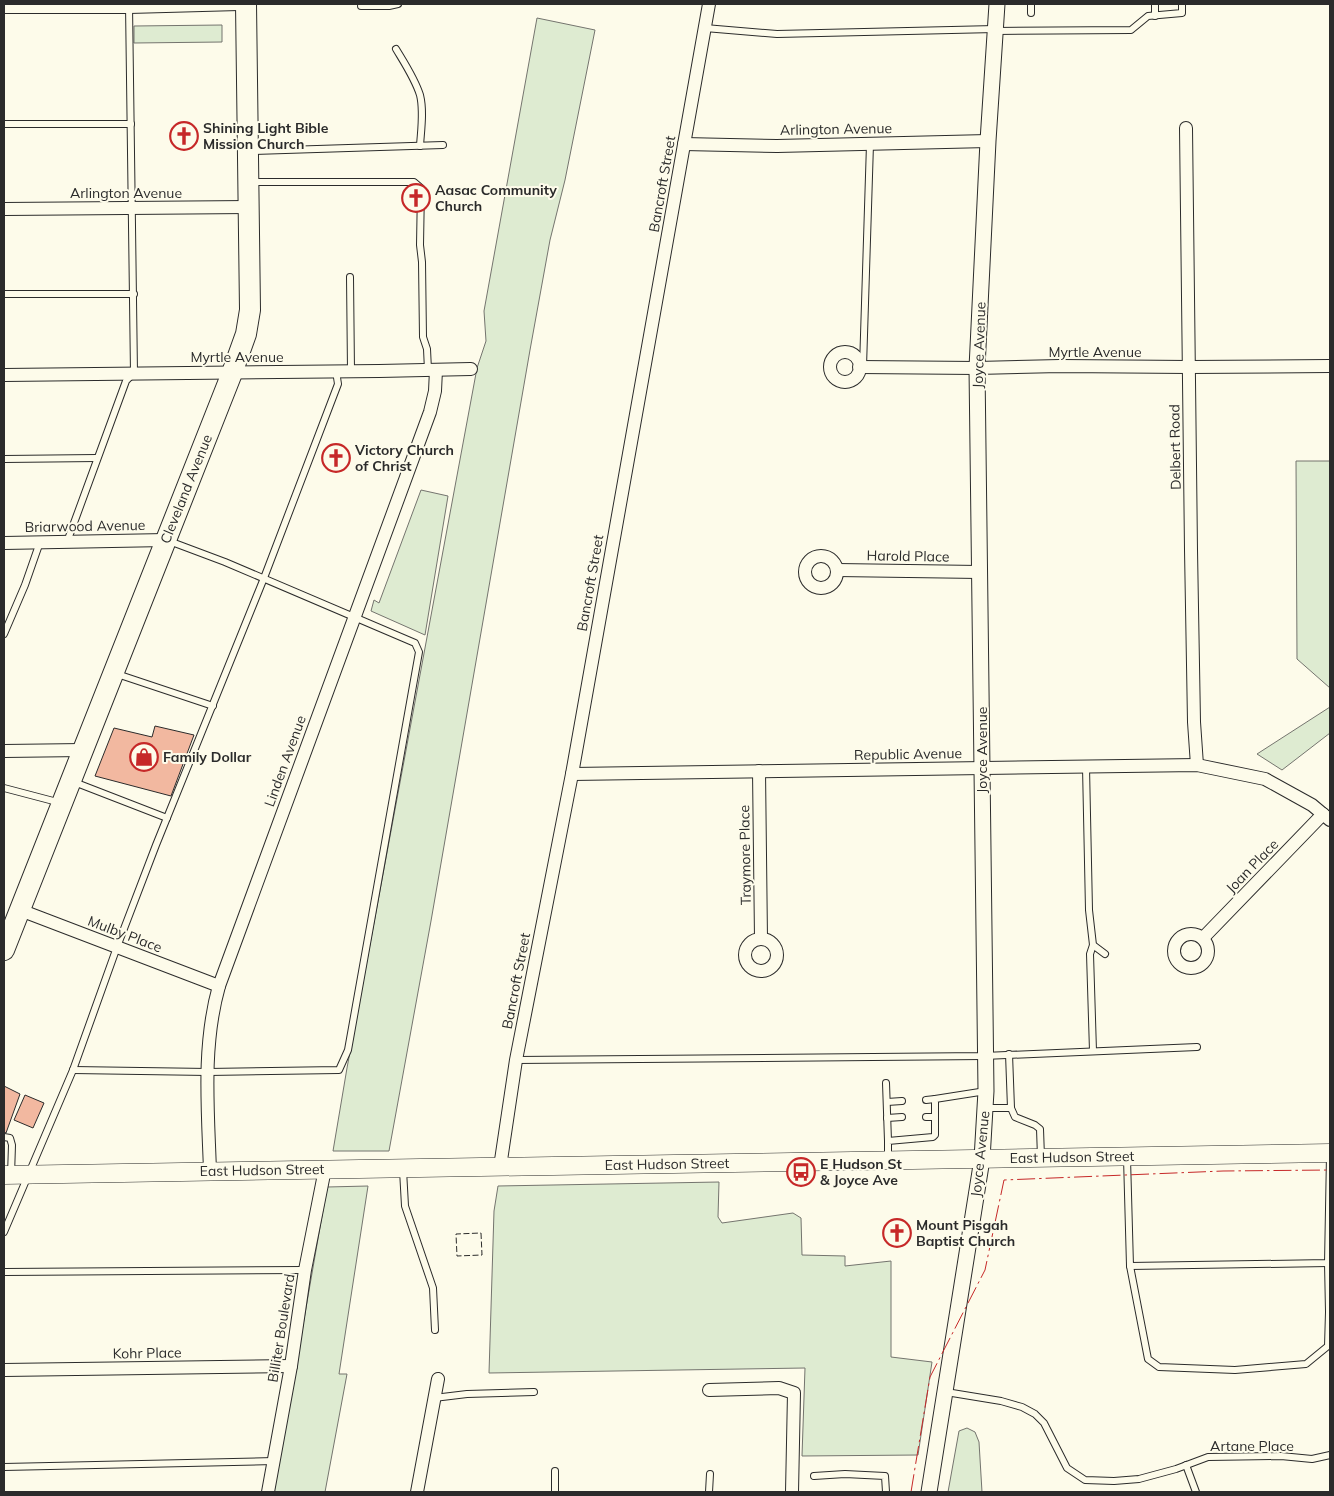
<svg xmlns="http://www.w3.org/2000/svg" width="1334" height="1496" font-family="Mulish,sans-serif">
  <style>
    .green { fill: #deebd1; stroke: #74746e }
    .building { fill: #f2b8a0; stroke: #2b2b2b }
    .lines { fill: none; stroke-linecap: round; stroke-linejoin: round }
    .service-casing { stroke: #2b2b2b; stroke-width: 8 }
    .minor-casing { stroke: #2b2b2b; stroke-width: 14 }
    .tertiary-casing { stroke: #2b2b2b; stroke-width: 17 }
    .secondary-casing { stroke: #2b2b2b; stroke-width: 19 }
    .primary-casing { stroke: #2b2b2b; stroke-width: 22 }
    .service { stroke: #fdfbea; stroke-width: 6 }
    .minor { stroke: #fdfbea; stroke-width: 12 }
    .tertiary { stroke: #fdfbea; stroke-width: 15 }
    .secondary { stroke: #fdfbea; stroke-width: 18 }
    .primary { stroke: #fdfbea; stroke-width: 20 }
    .fence { stroke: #2b2b2b; stroke-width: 1; stroke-dasharray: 6 2.5; stroke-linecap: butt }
    .power { stroke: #c62828; stroke-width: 1; stroke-dasharray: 18 4 2.5 4; stroke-linecap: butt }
    .labels { text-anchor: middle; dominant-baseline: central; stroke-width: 4; stroke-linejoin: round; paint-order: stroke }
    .poi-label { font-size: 14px; font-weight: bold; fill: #2b2b2b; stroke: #fdfbea; text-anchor: start }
    .street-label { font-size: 14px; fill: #2b2b2b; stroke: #fdfbea }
  </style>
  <rect width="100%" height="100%" fill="#fdfbea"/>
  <!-- green -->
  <g class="green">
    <polygon points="537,18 595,30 565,180 550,240 530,350 431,921 389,1151 333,1151 347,1068 477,368 486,341 484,311"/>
    <polygon points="222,25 222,42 134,43 134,26"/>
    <polygon points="1296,461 1330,461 1330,688 1297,659"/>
    <polygon points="421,490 448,496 425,635 371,611 374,600 379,603"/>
    <polygon points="1330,707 1330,733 1282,770 1257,754"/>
    <polygon points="719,1182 718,1217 722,1223 793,1213 801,1218 802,1255 845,1256 845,1266 891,1261 891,1357 932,1362 918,1455 802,1456 805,1368 489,1373 494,1211 498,1186"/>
    <polygon points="368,1186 339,1374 347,1374 325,1492 274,1492 327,1187"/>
    <polygon points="967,1428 975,1432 979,1442 982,1492 948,1492 959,1431"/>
  </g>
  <!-- building -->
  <g class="building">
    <polygon points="155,726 194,735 171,796 95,776 114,728 152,737"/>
    <polygon points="4,1086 20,1094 6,1133 4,1132"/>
    <polygon points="25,1095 44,1103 33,1128 14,1120"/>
  </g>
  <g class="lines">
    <defs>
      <g id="service">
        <polyline points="1031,4 1031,13"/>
        <polyline points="361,6 389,6 398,4"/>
        <polyline points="1155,16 1155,4"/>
        <polyline points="705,28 777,34 995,29"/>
        <polyline points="995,31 1131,30 1148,16 1182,13 1182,4"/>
        <path d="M396 49C405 64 415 79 420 95 424 111 421 130 420 146"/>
        <polyline points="4,124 131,124"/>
        <polyline points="252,151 443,145"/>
        <polyline points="250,182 414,182 421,188 420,245 422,262 423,337 427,349 428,370"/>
        <polyline points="350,277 351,371"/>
        <polyline points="4,294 134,294"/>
        <polyline points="863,367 870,144"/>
        <polyline points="4,459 97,458"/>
        <polyline points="67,542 126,381 134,373 129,5"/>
        <polyline points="4,634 25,585 40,542"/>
        <polyline points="117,674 213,706"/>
        <polyline points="1086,767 1089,910 1093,945 1105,954"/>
        <polyline points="74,782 167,818"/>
        <polyline points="4,788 61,803"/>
        <polyline points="1093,945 1090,954 1093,1051"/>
        <polyline points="516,1060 984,1056 1197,1047"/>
        <polyline points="73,1070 208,1072 339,1070 348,1050 419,652 415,643 225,562 169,541"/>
        <polyline points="886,1083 888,1141"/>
        <polyline points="926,1100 935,1099"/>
        <polyline points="887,1102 902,1101"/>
        <polyline points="986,1108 1011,1108 1009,1054"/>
        <polyline points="1011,1108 1015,1117 1035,1125 1040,1129 1041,1157"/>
        <polyline points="926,1117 935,1117"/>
        <polyline points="887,1118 902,1117"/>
        <polyline points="4,1137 10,1138 12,1145 11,1175"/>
        <polyline points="1127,1158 1130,1266 1328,1263 1330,1155"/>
        <polyline points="888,1160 888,1141 933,1137 935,1135 935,1099 986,1091"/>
        <polyline points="403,1170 405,1206 433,1288 435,1330"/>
        <polyline points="4,1232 73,1070 117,947 156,845 264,578 338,384 336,371"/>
        <polyline points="1130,1266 1148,1359 1159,1367 1235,1370 1306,1364 1328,1346 1329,1312 1328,1263"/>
        <polyline points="4,1272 305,1270"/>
        <polyline points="946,1392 1001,1401 1022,1407 1035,1414 1044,1423 1067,1468 1085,1480 1114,1481 1139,1479 1176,1469 1208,1457 1281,1456 1312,1459 1330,1455"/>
        <polyline points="434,1398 467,1394 534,1392"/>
        <polyline points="1186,1465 1196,1492"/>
        <polyline points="4,1467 274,1461"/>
        <polyline points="555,1471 555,1492"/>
        <polyline points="814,1476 845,1474 885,1476 886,1492"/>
        <polyline points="709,1492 710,1474"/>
      </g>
      <g id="minor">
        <polyline points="4,7 129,7 239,4"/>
        <polyline points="1186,128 1191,550 1194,722 1197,765"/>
        <polyline points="684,144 777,146 988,141"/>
        <polyline points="4,209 249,207"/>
        <circle cx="845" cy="367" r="15"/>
        <polyline points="859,367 977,368 1060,366 1189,367 1330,366"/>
        <polyline points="4,375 379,371 471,369"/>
        <polyline points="4,543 166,540"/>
        <circle cx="821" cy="572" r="16"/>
        <polyline points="837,570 979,572"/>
        <polyline points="4,751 83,750"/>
        <polyline points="759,771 761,939"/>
        <polyline points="572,774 1197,765 1265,779 1312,805 1330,820"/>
        <polyline points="20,910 219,986"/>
        <circle cx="1191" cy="951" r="17"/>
        <polyline points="1203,938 1323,814"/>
        <circle cx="761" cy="955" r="16"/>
        <polyline points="500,1167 516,1060 572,774 709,4"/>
        <path d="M210 1171C208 1110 202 1046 219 986L430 412 435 391 436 370"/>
        <polyline points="4,1370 291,1366"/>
        <polyline points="709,1390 779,1388 794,1393 792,1492"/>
        <polyline points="268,1492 291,1366 305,1270 325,1169"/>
        <polyline points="417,1492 438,1379"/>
      </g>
      <polyline id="tertiary" points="929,1492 982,1159 986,1091 977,368 988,141 997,4"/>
      <polyline id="secondary" points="4,1175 1330,1153"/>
      <polyline id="primary" points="4,950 232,373 246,334 250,310 246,4"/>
    </defs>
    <!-- service casing -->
    <use href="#service" class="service-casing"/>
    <!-- minor casing -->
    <use href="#minor" class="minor-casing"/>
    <!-- tertiary casing -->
    <use href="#tertiary" class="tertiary-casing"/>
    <!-- secondary casing -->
    <use href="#secondary" class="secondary-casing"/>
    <!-- primary casing -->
    <use href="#primary" class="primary-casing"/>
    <!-- service -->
    <use href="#service" class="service"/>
    <!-- minor -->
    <use href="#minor" class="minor"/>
    <!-- tertiary -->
    <use href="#tertiary" class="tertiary"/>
    <!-- secondary -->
    <use href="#secondary" class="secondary"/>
    <!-- primary -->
    <use href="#primary" class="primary"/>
    <!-- fence -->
    <polygon class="fence" points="481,1233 482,1255 457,1256 456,1234"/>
    <!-- power -->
    <polyline class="power" points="911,1492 930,1377 985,1270 1004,1180 1223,1171 1330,1170"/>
  </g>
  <!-- icons -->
  <defs>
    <symbol id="church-ring" viewBox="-11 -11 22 22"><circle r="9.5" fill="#fdfbea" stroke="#c62828" stroke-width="1.5"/><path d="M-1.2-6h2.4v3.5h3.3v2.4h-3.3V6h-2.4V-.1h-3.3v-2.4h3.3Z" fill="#c62828"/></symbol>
    <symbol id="shop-ring" viewBox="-11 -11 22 22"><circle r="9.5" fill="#fdfbea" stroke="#c62828" stroke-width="1.5"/><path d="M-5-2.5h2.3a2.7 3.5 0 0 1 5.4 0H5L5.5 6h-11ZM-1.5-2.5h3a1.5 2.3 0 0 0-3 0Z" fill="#c62828"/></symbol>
    <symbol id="bus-ring" viewBox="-11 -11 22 22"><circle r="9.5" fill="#fdfbea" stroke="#c62828" stroke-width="1.5"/><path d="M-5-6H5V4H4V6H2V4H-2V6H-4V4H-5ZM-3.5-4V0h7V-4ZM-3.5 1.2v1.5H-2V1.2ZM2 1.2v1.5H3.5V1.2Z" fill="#c62828"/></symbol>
  </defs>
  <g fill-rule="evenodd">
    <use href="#church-ring" x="168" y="120" width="32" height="32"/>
    <use href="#church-ring" x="400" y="182" width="32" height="32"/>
    <use href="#church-ring" x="320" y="442" width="32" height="32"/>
    <use href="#shop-ring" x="128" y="741" width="32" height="32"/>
    <use href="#bus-ring" x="785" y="1156" width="32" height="32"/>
    <use href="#church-ring" x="881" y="1217" width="32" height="32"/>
  </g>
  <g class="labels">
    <!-- poi labels -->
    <g class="poi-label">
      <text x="203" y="128">Shining Light Bible<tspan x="203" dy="16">Mission Church</tspan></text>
      <text x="435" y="190">Aasac Community<tspan x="435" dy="16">Church</tspan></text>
      <text x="355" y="450">Victory Church<tspan x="355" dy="16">of Christ</tspan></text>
      <text x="163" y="757">Family Dollar</text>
      <text x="820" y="1164">E Hudson St<tspan x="820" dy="16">&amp; Joyce Ave</tspan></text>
      <text x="916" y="1225">Mount Pisgah<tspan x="916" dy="16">Baptist Church</tspan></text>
    </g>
    <!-- street labels -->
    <g class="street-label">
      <text transform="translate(836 129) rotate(-1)">Arlington Avenue</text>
      <text transform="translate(662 184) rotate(-80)">Bancroft Street</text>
      <text x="126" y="193">Arlington Avenue</text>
      <text transform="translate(979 345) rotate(-88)">Joyce Avenue</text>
      <text x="1095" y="352">Myrtle Avenue</text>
      <text x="237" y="357">Myrtle Avenue</text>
      <text transform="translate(1175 447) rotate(-91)">Delbert Road</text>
      <text transform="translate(186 489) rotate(-68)">Cleveland Avenue</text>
      <text transform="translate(85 526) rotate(-1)">Briarwood Avenue</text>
      <text transform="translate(908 556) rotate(1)">Harold Place</text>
      <text transform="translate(590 583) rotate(-80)">Bancroft Street</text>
      <text transform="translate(982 750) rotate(-90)">Joyce Avenue</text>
      <text transform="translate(908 754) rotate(-1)">Republic Avenue</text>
      <text transform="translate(285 761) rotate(-70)">Linden Avenue</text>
      <text transform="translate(745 855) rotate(-91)">Traymore Place</text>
      <text transform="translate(1252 866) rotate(-46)">Joan Place</text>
      <text transform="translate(125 934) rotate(21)">Mulby Place</text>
      <text transform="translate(516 981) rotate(-79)">Bancroft Street</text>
      <text transform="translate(980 1154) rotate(-84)">Joyce Avenue</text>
      <text transform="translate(1072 1157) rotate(-1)">East Hudson Street</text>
      <text transform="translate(667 1164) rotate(-1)">East Hudson Street</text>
      <text transform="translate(262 1170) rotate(-1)">East Hudson Street</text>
      <text transform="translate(281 1328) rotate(-81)">Billiter Boulevard</text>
      <text transform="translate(147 1353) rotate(-1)">Kohr Place</text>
      <text x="1252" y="1446">Artane Place</text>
    </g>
  </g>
  <!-- border -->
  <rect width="1334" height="1496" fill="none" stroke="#2b2b2b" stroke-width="10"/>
</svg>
